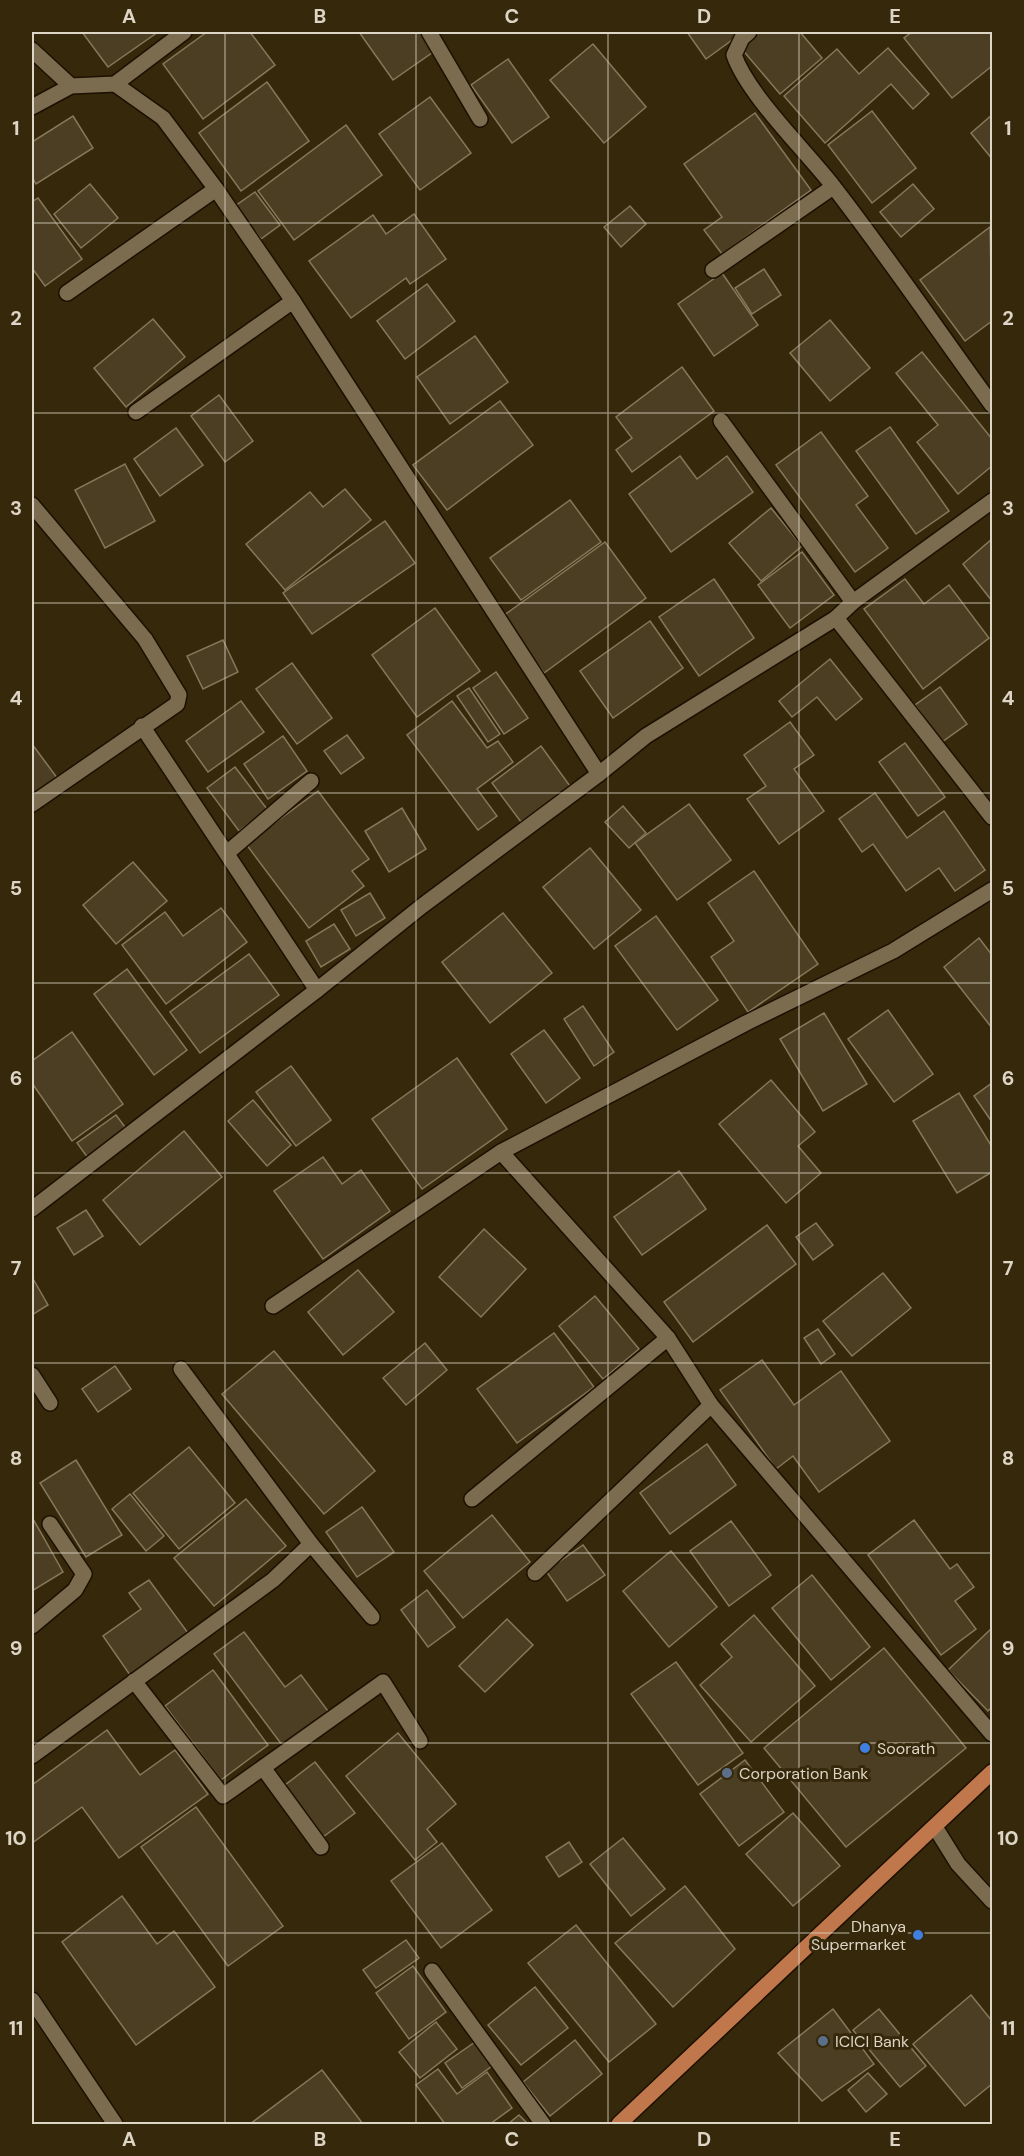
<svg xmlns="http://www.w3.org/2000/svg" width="1024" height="2156" font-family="'DM Sans',sans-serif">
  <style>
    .building { fill: #4c3e22; stroke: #86785a; stroke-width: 1.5 }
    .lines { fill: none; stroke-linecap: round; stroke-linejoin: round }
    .minor-casing { stroke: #1c1000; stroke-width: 18 }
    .primary-casing { stroke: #1c1000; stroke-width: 18 }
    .minor { stroke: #7b6c4f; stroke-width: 15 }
    .primary { stroke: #c0774b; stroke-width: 15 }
    .grid { fill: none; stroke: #ddd5c5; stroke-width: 1.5; stroke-opacity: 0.55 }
    .shop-dot { fill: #3f7fe0; stroke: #35280b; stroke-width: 2 }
    .service-dot { fill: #5c6f8a; stroke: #35280b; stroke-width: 2 }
    .labels { text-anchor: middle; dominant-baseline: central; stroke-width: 6; stroke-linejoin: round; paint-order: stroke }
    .poi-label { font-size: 16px; fill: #ddd5c5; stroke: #35280b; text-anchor: start }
    .neatline { fill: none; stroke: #ddd5c5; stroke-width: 2 }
    .grid-label { font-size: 20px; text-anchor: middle; font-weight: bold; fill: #ddd5c5 }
  </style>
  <rect width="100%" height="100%" fill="#35280b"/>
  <!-- building -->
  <g class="building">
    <polygon points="82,32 158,32 108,67"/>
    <polygon points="207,32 250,32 275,65 203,119 163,64"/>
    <polygon points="359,32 422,32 436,50 393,80"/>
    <polygon points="687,32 743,32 706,59"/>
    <polygon points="760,32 800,32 822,58 780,94 741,48"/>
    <polygon points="912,32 992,32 992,66 952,98 904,38"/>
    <polygon points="593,44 646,107 604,143 550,80"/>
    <polygon points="888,48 929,94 913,109 891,84 825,143 784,96 837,49 859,74"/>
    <polygon points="508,59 549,117 512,143 471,85"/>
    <polygon points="267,82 309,141 241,191 199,133"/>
    <polygon points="430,97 471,153 420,190 379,134"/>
    <polygon points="872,111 916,168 872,203 828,145"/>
    <polygon points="755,113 811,190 722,254 704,230 722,217 684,164"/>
    <polygon points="992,115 992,159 971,133"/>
    <polygon points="73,116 93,148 36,184 32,177 32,142"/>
    <polygon points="346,125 382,175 294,240 258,191"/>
    <polygon points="90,184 118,218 81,248 54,214"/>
    <polygon points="913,184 934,209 901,237 880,212"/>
    <polygon points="255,192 280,225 261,239 235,206"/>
    <polygon points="38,198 82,259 45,286 32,268 32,202"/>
    <polygon points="630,206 646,224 621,247 604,227"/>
    <polygon points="414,214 446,259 410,284 406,278 351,318 309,261 373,215 386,234"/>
    <polygon points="990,227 992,321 965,341 920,280"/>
    <polygon points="764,269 781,295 752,314 735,288"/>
    <polygon points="722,273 758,325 714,356 678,304"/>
    <polygon points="427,284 455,321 405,359 377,321"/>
    <polygon points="153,319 185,357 126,407 94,368"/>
    <polygon points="830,320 870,368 830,401 790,353"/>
    <polygon points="475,336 508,382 450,424 417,377"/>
    <polygon points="922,352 992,439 992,466 958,494 917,442 938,425 896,373"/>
    <polygon points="682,367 714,411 632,472 616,450 632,438 616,417"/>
    <polygon points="219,395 253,441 225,462 191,416"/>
    <polygon points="500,401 533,445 447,510 413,465"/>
    <polygon points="890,427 949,511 916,534 856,451"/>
    <polygon points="176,428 203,465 160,496 134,459"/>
    <polygon points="821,432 868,496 856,505 888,548 855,572 776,465"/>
    <polygon points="680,456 697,479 727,456 753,492 671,552 629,494"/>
    <polygon points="125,464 155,521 105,548 75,490"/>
    <polygon points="345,489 371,520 285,590 246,544 310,492 323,507"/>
    <polygon points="570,500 601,542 521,600 490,558"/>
    <polygon points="771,508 802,546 761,581 729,543"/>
    <polygon points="385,521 415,563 312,634 283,593"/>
    <polygon points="992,539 992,601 963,564"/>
    <polygon points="605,542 646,598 544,673 503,616"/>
    <polygon points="802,552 834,595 790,628 758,585"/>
    <polygon points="714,579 754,638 699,676 659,617"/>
    <polygon points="905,579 924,604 949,585 989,638 923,689 864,609"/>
    <polygon points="435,608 480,671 417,717 372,655"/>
    <polygon points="650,621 683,668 613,718 580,671"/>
    <polygon points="223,640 238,672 203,689 187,656"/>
    <polygon points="830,659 862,699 836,720 817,697 792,717 779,701"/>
    <polygon points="292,663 332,718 297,744 256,689"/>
    <polygon points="496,672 528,718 504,734 473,688"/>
    <polygon points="940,687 967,724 942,742 915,705"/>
    <polygon points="469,688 500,734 488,742 457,696"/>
    <polygon points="241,701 264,732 208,772 186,741"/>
    <polygon points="452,701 487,748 498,741 513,762 477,789 497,816 478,830 407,735"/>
    <polygon points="790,722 814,755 794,769 824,811 779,844 747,799 766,786 744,755"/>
    <polygon points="347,735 364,758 341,774 324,751"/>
    <polygon points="283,736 307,771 268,799 244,764"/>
    <polygon points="905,743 945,797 918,816 879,762"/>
    <polygon points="32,744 58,779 32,799"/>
    <polygon points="541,746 570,786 521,822 492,783"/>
    <polygon points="235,767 267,809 239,831 207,788"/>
    <polygon points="318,791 369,859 352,871 364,886 309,928 246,844"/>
    <polygon points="875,793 907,838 944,811 985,870 955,891 939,868 906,891 873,844 862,852 839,819"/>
    <polygon points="689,804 731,860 677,900 635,843"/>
    <polygon points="623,806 646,833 629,848 605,822"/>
    <polygon points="402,808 426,849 389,872 365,831"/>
    <polygon points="590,848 641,910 594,949 543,887"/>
    <polygon points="133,862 167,901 116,944 83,905"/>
    <polygon points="754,871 818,964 748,1012 711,957 734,941 708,903"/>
    <polygon points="370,893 385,918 356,936 341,910"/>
    <polygon points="221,908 247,942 166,1004 122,945 165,912 183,936"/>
    <polygon points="503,913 552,973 490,1023 442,962"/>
    <polygon points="656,916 718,1000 677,1030 615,946"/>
    <polygon points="334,924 350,949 321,967 306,941"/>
    <polygon points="979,938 992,955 992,1028 944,967"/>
    <polygon points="249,954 279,995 200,1053 170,1012"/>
    <polygon points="127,969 187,1050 154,1075 94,994"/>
    <polygon points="583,1006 614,1052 594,1066 564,1019"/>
    <polygon points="888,1010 933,1074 894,1102 848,1039"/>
    <polygon points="824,1013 867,1084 823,1111 780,1039"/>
    <polygon points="544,1030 580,1078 546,1103 511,1054"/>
    <polygon points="72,1032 123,1104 72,1141 32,1083 32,1061"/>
    <polygon points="457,1058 507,1129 422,1189 372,1119"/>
    <polygon points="291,1066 331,1120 296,1146 256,1092"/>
    <polygon points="771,1080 815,1132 798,1146 821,1173 786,1203 719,1124"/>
    <polygon points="992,1083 992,1122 974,1096"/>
    <polygon points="959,1093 992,1147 992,1172 957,1193 913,1121"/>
    <polygon points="253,1100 291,1145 267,1166 228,1121"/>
    <polygon points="116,1115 128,1131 88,1158 77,1143"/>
    <polygon points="184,1131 222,1177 140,1245 103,1200"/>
    <polygon points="323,1157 342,1184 361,1170 390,1211 323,1259 274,1191"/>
    <polygon points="679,1171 706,1209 642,1255 614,1217"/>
    <polygon points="86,1210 103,1236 74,1255 57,1228"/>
    <polygon points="816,1223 833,1245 813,1260 796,1237"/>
    <polygon points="767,1225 796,1264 693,1342 664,1302"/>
    <polygon points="484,1229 526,1269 481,1317 439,1277"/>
    <polygon points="358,1270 394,1312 343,1355 308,1312"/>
    <polygon points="883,1273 911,1308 852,1356 823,1321"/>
    <polygon points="32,1277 48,1305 32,1315"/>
    <polygon points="595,1296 639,1349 603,1379 559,1326"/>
    <polygon points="818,1329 835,1354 821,1364 804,1338"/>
    <polygon points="554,1333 594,1387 517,1443 477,1389"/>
    <polygon points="425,1343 447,1370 406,1405 383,1378"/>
    <polygon points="274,1351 375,1471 324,1514 222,1394"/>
    <polygon points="762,1360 794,1405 841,1371 890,1441 819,1492 793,1456 776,1469 720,1390"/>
    <polygon points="115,1366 131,1389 98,1412 82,1389"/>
    <polygon points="707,1444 736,1485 670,1534 640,1493"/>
    <polygon points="189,1447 235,1503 179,1549 133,1493"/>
    <polygon points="76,1460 122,1535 86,1557 40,1483"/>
    <polygon points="130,1494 164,1536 146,1551 112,1509"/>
    <polygon points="246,1499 286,1546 214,1606 174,1558"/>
    <polygon points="362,1507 394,1552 357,1577 326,1532"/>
    <polygon points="492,1515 530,1562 463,1618 424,1571"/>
    <polygon points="32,1517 63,1572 32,1591"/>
    <polygon points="914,1520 950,1569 957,1564 974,1587 955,1601 976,1629 941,1655 868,1555"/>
    <polygon points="731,1521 771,1575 729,1606 690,1551"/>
    <polygon points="583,1545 605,1575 567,1601 546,1571"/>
    <polygon points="671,1551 717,1607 669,1647 623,1591"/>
    <polygon points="812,1575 870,1647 831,1680 772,1608"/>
    <polygon points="149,1580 188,1633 130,1675 103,1636 141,1609 129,1593"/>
    <polygon points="427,1590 455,1627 428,1647 401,1610"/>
    <polygon points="754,1615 815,1686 751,1742 700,1685 732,1657 721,1644"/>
    <polygon points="507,1619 533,1645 485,1692 459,1666"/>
    <polygon points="992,1628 992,1707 988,1711 948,1670"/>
    <polygon points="244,1632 285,1687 301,1675 331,1715 285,1749 214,1654"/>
    <polygon points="884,1648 966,1748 846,1847 764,1748"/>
    <polygon points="676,1662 743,1753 698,1785 631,1694"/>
    <polygon points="213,1670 268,1745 221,1780 165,1706"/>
    <polygon points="107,1730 140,1775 175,1750 208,1794 119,1858 82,1807 32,1843 32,1785"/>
    <polygon points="398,1733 456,1804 427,1829 437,1842 415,1860 346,1776"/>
    <polygon points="745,1760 784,1812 739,1846 700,1794"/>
    <polygon points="315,1762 355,1813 323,1837 285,1785"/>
    <polygon points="196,1807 283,1926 228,1966 141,1847"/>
    <polygon points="793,1813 840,1866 793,1906 746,1854"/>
    <polygon points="623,1838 665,1889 631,1916 590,1864"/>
    <polygon points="569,1842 582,1862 559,1877 546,1857"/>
    <polygon points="442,1843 492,1910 441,1948 391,1881"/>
    <polygon points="685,1886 735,1949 673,2007 615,1943"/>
    <polygon points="122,1896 157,1944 174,1931 215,1987 136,2045 62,1942"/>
    <polygon points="576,1925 656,2024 609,2062 528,1963"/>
    <polygon points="406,1940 419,1958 376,1988 363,1970"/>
    <polygon points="413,1966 446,2012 409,2039 376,1993"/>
    <polygon points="535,1987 568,2028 521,2065 488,2025"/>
    <polygon points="971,1995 992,2021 992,2084 965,2106 913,2044"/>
    <polygon points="833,2009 874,2064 822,2101 778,2053"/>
    <polygon points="879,2009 926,2066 900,2087 853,2030"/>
    <polygon points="436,2022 457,2049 420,2078 399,2052"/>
    <polygon points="575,2040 602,2074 550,2116 523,2082"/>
    <polygon points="475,2042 492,2066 462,2088 445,2063"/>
    <polygon points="438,2069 457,2094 487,2072 512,2108 490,2124 445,2124 416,2085"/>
    <polygon points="322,2070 363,2124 250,2124"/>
    <polygon points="868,2073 887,2094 866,2112 848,2090"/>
    <polygon points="519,2115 528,2124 508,2124"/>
  </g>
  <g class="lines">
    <defs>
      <g id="minor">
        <polyline points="429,32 480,119"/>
        <path d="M749 32 742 38 734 55C748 95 805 150 833 186 888 257 939 332 992 405"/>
        <polyline points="32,50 71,86"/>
        <polyline points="115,84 163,118 216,189 293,301 599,774"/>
        <polyline points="32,107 71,86 115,84 184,32"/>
        <polyline points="713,270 833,187"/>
        <polyline points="67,293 216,189"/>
        <polyline points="136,412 293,301"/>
        <polyline points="721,421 853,602"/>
        <polyline points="32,505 145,639 179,695 177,704 32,804"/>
        <polyline points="836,618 992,817"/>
        <polyline points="142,726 317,990"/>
        <polyline points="227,853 311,781"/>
        <polyline points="992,890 893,951 746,1023 501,1152 668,1338 711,1405 992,1734"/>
        <polyline points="32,1209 317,990 422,906 599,774 646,736 836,618 853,602 992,501"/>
        <polyline points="273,1306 501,1152"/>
        <polyline points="32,1375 50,1403"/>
        <polyline points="472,1499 668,1338"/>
        <polyline points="311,1544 372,1617"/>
        <polyline points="535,1573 711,1405"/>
        <polyline points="32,1626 75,1590 84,1574 50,1524"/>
        <polyline points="134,1681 223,1796 383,1682 420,1741"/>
        <polyline points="32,1756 273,1580 311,1544 181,1369"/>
        <polyline points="264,1769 321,1847"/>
        <polyline points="935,1827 958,1864 992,1901"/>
        <polyline points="432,1971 543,2124"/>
        <polyline points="32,2000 115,2124"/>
      </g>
      <polyline id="primary" points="619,2124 992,1772"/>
    </defs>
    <!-- minor casing -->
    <use href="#minor" class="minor-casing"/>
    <!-- primary casing -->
    <use href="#primary" class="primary-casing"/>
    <!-- minor -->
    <use href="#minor" class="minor"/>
    <!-- primary -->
    <use href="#primary" class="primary"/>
  </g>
  <!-- grid -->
  <path class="grid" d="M225 32V2124M416 32V2124M608 32V2124M799 32V2124M32 223H992M32 413H992M32 603H992M32 793H992M32 983H992M32 1173H992M32 1363H992M32 1553H992M32 1743H992M32 1933H992"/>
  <!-- markers -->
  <g class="shop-dot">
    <circle cx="865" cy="1748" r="6"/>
    <circle cx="918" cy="1935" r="6"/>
  </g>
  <g class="service-dot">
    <circle cx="727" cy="1773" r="6"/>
    <circle cx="823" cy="2041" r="6"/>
  </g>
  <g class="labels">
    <!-- poi labels -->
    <g class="poi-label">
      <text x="877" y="1748">Soorath</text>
      <text x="739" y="1773">Corporation Bank</text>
      <text x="906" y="1926" text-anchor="end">Dhanya<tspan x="906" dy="18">Supermarket</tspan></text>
      <text x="835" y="2041">ICICI Bank</text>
    </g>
  </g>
  <!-- border -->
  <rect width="1024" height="2156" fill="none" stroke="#35280b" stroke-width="66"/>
  <rect x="33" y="33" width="958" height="2090" class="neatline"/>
  <g class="grid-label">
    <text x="129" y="23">A</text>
    <text x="320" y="23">B</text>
    <text x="512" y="23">C</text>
    <text x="704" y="23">D</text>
    <text x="895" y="23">E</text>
    <text x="16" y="135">1</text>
    <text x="1008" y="135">1</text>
    <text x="16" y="325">2</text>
    <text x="1008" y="325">2</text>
    <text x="16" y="515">3</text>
    <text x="1008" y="515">3</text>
    <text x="16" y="705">4</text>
    <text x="1008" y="705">4</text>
    <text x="16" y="895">5</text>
    <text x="1008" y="895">5</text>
    <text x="16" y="1085">6</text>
    <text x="1008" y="1085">6</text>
    <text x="16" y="1275">7</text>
    <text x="1008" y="1275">7</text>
    <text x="16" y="1465">8</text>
    <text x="1008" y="1465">8</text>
    <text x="16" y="1655">9</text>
    <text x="1008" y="1655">9</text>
    <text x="16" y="1845">10</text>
    <text x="1008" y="1845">10</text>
    <text x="16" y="2035">11</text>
    <text x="1008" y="2035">11</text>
    <text x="129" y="2146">A</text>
    <text x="320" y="2146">B</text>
    <text x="512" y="2146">C</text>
    <text x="704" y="2146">D</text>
    <text x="895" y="2146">E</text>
  </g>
</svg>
